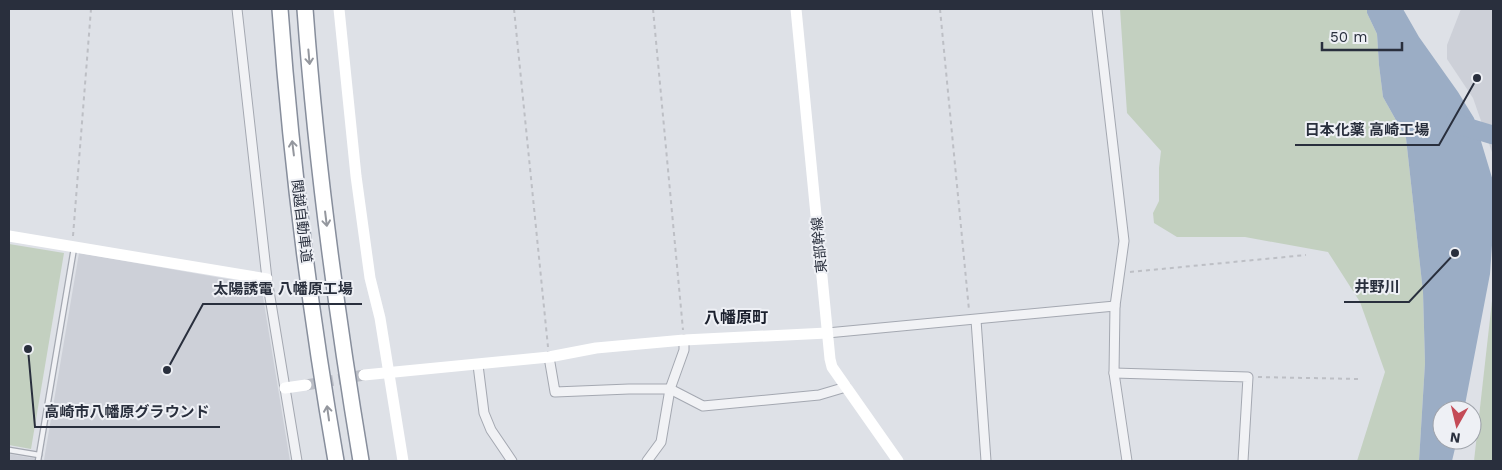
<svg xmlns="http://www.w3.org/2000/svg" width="1502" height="470" font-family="'Work Sans','Noto Sans JP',sans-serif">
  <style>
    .built { fill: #cdd0d8 }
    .green { fill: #c3d0c0 }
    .water { fill: #9badc5 }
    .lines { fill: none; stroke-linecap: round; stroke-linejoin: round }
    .river { stroke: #9badc5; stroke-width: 19 }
    .secondary-tunnel { stroke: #babdc5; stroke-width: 11; stroke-dasharray: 11 5.5; stroke-linecap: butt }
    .lane-casing { stroke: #a4a8b1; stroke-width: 7 }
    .street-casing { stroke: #a4a8b1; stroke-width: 11 }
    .highway-casing { stroke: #878e9c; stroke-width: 18 }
    .path { stroke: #bdbfc5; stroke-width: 2; stroke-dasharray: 4 4; stroke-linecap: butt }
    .lane { stroke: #f1f2f5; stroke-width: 4.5 }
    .street { stroke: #f1f2f5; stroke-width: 9 }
    .secondary { stroke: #fff; stroke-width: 11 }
    .highway { stroke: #fff; stroke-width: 15 }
    .oneway { stroke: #94979e }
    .labels { text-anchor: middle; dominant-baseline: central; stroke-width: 4; stroke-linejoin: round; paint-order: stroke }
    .street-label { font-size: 14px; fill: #292f3d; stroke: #eef0f5 }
    .quarter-label { font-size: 16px; font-weight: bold; fill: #1b202d; stroke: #eef0f5 }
    .leader { fill: none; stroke: #292f3d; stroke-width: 2 }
    .callout-dot { fill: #292f3d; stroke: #eef0f5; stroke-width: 2 }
    .callout-label { font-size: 15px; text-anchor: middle; font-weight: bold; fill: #292f3d; stroke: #eef0f5; stroke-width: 4; stroke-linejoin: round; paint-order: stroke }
  </style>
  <rect width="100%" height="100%" fill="#dee1e7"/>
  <!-- built -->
  <g class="built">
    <polygon points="1461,9 1493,9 1493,155 1473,98 1447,59 1447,45"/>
    <polygon points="79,253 261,285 290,461 9,461 9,454 44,460"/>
  </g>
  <!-- green -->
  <g class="green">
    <polygon points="1120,9 1367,9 1367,13 1377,34 1379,65 1383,97 1406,138 1423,292 1425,363 1419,461 1357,461 1385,372 1360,302 1328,252 1245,237 1177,237 1154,223 1153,213 1159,201 1159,168 1161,151 1127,113"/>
    <polygon points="9,244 64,253 31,449 9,445"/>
    <polygon points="1493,292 1493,461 1474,461"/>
  </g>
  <!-- water -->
  <polygon class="water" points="1367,9 1403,9 1419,37 1458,92 1474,118 1493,181 1493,231 1490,274 1464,410 1442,410 1442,440 1457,440 1452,461 1419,461 1425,363 1423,292 1406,138 1383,97 1379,65 1377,34 1367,13"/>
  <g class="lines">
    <!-- river -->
    <polyline class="river" points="1455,121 1463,126 1493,135"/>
    <!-- secondary-tunnel -->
    <polyline class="secondary-tunnel" points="306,385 364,375"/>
    <defs>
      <g id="lane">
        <polyline points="9,450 39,455"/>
        <polyline points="38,461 74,248"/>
      </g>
      <g id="street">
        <polyline points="237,9 267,279 297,461"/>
        <polyline points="1097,9 1124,241 1115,306 1114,373 1127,461"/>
        <polyline points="976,320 986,461"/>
        <polyline points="827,333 1115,306"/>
        <polyline points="549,357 555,392 629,389 670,389 703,406 819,395 846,387"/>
        <polyline points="478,365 484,413 491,430 512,461"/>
        <polyline points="1114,373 1248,377 1243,461"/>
        <polyline points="647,461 661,442 670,389 684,350 684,340"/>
      </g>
      <g id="highway">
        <path d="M280 9C291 160 310 312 336 461"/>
        <path d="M305 9C316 160 336 311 361 461"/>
      </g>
    </defs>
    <!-- lane casing -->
    <use href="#lane" class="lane-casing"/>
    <!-- street casing -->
    <use href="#street" class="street-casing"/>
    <!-- highway casing -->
    <use href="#highway" class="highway-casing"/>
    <!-- path -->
    <g class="path">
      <polyline points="514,9 548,347"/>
      <polyline points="653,9 683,330"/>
      <polyline points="940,9 969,310"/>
      <polyline points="73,236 91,9"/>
      <polyline points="1130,272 1306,255"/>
      <polyline points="1258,377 1358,379"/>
    </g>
    <!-- lane -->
    <use href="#lane" class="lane"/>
    <!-- street -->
    <use href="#street" class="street"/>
    <!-- secondary -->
    <g class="secondary">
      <polyline points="339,9 356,176 370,278 380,318 403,461"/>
      <polyline points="796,9 830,359 832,367 898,461"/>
      <polyline points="9,236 267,279"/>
      <polyline points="364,375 549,357 596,348 684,340 827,333"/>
      <polyline points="285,388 306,385"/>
    </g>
    <!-- highway -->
    <use href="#highway" class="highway"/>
  </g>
  <!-- one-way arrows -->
  <defs><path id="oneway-shaft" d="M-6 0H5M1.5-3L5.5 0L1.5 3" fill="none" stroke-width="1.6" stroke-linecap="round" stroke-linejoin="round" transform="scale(1.25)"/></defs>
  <g class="oneway">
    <use href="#oneway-shaft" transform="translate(309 57) rotate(85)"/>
    <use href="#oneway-shaft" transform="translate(293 148) rotate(-97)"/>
    <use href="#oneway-shaft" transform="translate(326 219) rotate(83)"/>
    <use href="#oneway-shaft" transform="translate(328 413) rotate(-98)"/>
  </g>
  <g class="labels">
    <!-- street labels -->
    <g class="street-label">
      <text transform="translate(302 221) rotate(83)">関越自動車道</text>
      <text transform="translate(819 245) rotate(-95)">東部幹線</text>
    </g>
    <!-- quarter labels -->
    <g class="quarter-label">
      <text x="736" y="317">八幡原町</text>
    </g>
  </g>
  <!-- callouts -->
  <path class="leader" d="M1477 78L1439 145H1295M1455 253L1409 302H1344M167 370L203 304H362M28 349L35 427H220"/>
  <g class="callout-dot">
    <circle cx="1477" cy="78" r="5"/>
    <circle cx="1455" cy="253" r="5"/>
    <circle cx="167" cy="370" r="5"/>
    <circle cx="28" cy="349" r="5"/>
  </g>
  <g class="callout-label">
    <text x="1367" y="135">日本化薬 高崎工場</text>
    <text x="1377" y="292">井野川</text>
    <text x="283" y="294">太陽誘電 八幡原工場</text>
    <text x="127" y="417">高崎市八幡原グラウンド</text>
  </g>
  <!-- border -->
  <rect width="1502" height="470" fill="none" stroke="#292f3d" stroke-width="20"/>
  <!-- north arrow -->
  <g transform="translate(1457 425) rotate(188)"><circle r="24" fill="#eef0f5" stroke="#9fa3ab"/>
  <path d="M0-4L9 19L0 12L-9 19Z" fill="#c44b57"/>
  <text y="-8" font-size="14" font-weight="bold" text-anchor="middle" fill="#292f3d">N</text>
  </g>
  <!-- scale -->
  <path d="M1322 42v8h80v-8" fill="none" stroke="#292f3d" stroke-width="2.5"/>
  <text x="1330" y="42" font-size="15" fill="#292f3d" stroke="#eef0f5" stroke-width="4" paint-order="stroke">50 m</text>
</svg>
